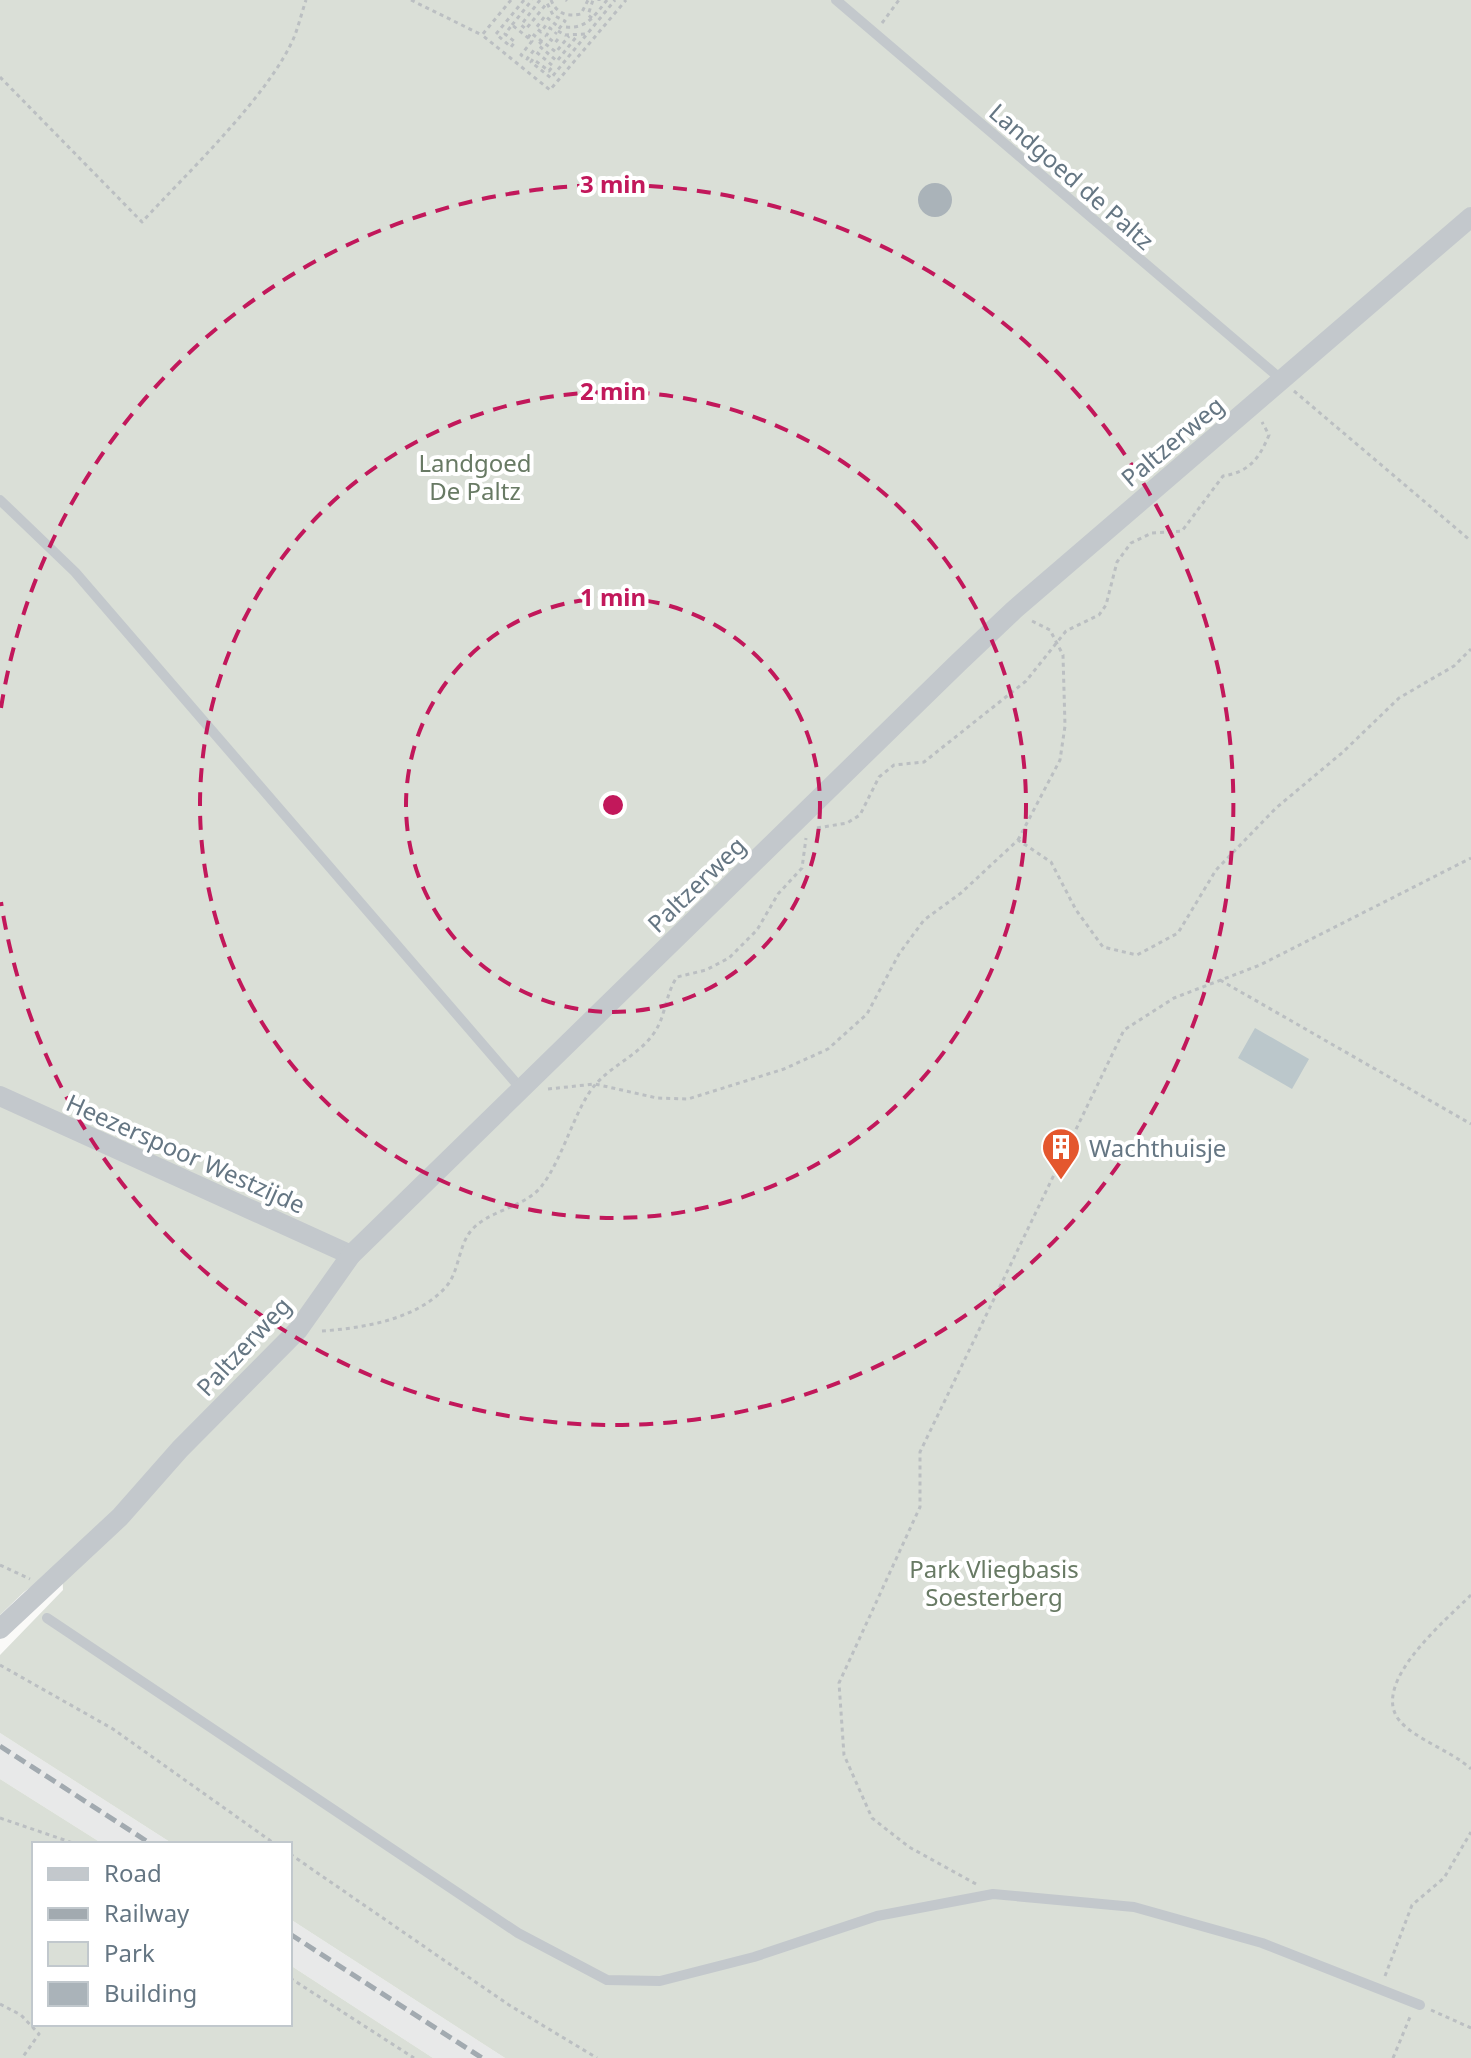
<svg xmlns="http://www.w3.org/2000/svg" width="1471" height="2058" font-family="'Noto Sans',sans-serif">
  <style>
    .built { fill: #e8e9e9 }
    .green { fill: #dadfd7 }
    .water { fill: #bbc7cb }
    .building { fill: #aab3b9 }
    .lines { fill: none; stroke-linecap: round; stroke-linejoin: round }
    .path { stroke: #bbbfc2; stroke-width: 3; stroke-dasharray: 4 4; stroke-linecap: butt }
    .lane { stroke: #c3c8cc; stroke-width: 10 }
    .street { stroke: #c3c8cc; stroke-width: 20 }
    .rail { stroke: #a2aab0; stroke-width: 5; stroke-dasharray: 12 6; stroke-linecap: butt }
    .ring { fill: none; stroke: #c2185b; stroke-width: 4; stroke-dasharray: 14 10 }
    .labels { text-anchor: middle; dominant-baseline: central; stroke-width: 8; stroke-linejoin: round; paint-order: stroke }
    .street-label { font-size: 24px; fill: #657683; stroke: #fff }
    .park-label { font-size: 24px; fill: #687a64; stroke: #fff }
    .poi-label { font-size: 24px; fill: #657683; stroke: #fff; text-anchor: start }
    .centre { fill: #c2185b; stroke: #fff; stroke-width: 4 }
    .ring-label { font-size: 24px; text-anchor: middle; font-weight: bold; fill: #c2185b; stroke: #fff; stroke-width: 8; stroke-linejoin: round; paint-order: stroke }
  </style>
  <rect width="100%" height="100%" fill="#fafaf8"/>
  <!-- built -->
  <g class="built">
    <polygon points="0,1733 173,1844 103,1844 0,1779"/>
    <polygon points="290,1919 505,2058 433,2058 290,1965"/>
  </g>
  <!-- green -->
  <g class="green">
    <polygon points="0,0 1471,0 1471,2058 505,2058 290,1919 290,1844 173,1844 0,1733 0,1655 63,1590 62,1565 24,1592 0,1615"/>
    <polygon points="0,1779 103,1844 34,1844 34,2024 290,2024 290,1965 433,2058 0,2058"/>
  </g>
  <!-- water -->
  <polygon class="water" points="1255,1028 1309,1059 1292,1089 1238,1058"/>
  <!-- building -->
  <circle class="building" cx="935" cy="200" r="17"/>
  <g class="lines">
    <!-- path -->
    <g class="path">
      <polyline points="411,0 482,35"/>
      <polyline points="511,0 482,35 550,90 626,0"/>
      <polyline points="524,0 496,34 511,47 515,42 505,34 512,25 532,41 521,55 527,59 534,50 553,66 549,71 533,59 531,62 551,78 615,0"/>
      <polyline points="540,0 521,25 526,29 547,3 553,15 565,21 555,34"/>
      <path d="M551 0C557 14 567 17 581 14L588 0"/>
      <polyline points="566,0 567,1"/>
      <polyline points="599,1 599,0"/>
      <polyline points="592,18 588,15 593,0"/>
      <polyline points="882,23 899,0"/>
      <polyline points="512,25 532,0"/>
      <path d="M566 27C587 29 595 15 607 0"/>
      <polyline points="558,31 565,35 585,34"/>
      <polyline points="528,38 531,33 556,52 569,36"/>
      <polyline points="558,39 555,43 546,36 551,29 546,25 541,32 536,28 545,16 560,28"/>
      <polyline points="542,41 538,45 557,61 577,36"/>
      <path d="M0 77 142 222C186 174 271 94 295 35 299 24 302 12 306 0"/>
      <polyline points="1294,391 1471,541"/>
      <path d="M817 828 847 823 860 815 879 777 894 765 924 762 1026 681 1066 631 1099 615 1106 605 1117 562 1131 543 1152 533 1182 531 1223 476C1249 472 1259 459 1269 435L1262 422"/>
      <polyline points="1018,840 1060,760 1065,726 1063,655 1050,630 1032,621"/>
      <polyline points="1220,980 1471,1124"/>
      <polyline points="548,1089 595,1084 657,1098 688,1099 784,1069 828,1049 867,1014 899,954 924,920 961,893 1018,840 1051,862 1076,910 1103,947 1137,955 1178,933 1216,870 1276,808 1343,752 1399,698 1454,666 1471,649"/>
      <path d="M322 1331C363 1328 415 1320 445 1288 459 1273 458 1248 470 1232 487 1210 522 1209 541 1187 563 1159 575 1108 595 1085 612 1065 639 1055 654 1033 666 1016 665 995 677 977L706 970 729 958 757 930 778 894 802 868 806 838"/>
      <polyline points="0,1565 30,1579"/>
      <path d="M1471 1595C1446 1620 1370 1683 1399 1720 1414 1739 1452 1751 1471 1769"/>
      <polyline points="0,1665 113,1729 275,1844"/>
      <polyline points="0,1818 76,1844"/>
      <polyline points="290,1854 509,2005 597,2058"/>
      <polyline points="976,1884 909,1847 872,1818 844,1755 839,1683 920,1507 920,1452 1124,1030 1174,998 1260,965 1471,858"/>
      <polyline points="1385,1976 1412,1905 1444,1878 1471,1832"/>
      <polyline points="290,1978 414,2058"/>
      <polyline points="0,2004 21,2015 39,2034 22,2058"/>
      <polyline points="1431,2010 1471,2028"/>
      <polyline points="1393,2058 1410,2017"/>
    </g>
    <!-- lane -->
    <g class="lane">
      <polyline points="836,0 1282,380"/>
      <polyline points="0,500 75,572 522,1090"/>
      <polyline points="47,1618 518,1933 607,1980 660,1981 754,1957 877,1916 993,1894 1134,1907 1262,1943 1420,2005"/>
    </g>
    <!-- street -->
    <g class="street">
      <polyline points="0,1096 351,1255"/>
      <polyline points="0,1629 120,1517 180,1449 298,1330 351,1255 958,663 1014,610 1471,217"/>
    </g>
    <!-- rail -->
    <g class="rail">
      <polyline points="0,1746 151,1844"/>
      <polyline points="290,1934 482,2058"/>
    </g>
  </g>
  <!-- distance rings -->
  <g class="ring">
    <circle cx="613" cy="805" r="207"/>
    <circle cx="613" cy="805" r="413"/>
    <path d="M1 708A620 620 0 1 1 1 902"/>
  </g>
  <!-- icons -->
  <defs>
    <symbol id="building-pin" viewBox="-11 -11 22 30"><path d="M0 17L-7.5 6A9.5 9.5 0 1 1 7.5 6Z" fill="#e4572e" stroke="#fff"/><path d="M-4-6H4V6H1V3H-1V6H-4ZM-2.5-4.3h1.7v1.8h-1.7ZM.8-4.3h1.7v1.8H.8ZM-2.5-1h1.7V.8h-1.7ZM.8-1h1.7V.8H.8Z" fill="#fff"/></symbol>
  </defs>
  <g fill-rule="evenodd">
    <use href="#building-pin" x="1039" y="1125" width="44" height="60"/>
  </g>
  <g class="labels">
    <!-- street labels -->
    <g class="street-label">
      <text transform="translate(1072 176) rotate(41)">Landgoed de Paltz</text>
      <text transform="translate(1172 441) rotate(-40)">Paltzerweg</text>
      <text transform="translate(696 884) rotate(-44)">Paltzerweg</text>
      <text transform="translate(186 1153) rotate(24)">Heezerspoor Westzijde</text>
      <text transform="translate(243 1346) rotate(-47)">Paltzerweg</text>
    </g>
    <!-- park labels -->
    <g class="park-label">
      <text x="475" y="462">Landgoed<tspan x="475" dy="28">De Paltz</tspan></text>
      <text x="994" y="1568">Park Vliegbasis<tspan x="994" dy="28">Soesterberg</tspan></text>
    </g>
    <!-- poi labels -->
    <g class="poi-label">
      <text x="1089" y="1147">Wachthuisje</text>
    </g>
  </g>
  <circle cx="613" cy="805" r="12" class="centre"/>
  <g class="ring-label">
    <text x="613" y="193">3 min</text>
    <text x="613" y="400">2 min</text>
    <text x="613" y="606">1 min</text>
  </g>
  <!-- legend -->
  <rect x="32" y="1842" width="260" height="184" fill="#ffffff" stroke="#c1c8cd" stroke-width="2"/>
  <rect x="48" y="1868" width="40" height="12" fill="#c3c8cc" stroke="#c1c8cd" stroke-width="2"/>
  <text x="104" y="1882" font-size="24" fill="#657683">Road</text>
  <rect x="48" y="1908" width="40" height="12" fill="#a2aab0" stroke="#c1c8cd" stroke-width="2"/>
  <text x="104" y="1922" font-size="24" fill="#657683">Railway</text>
  <rect x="48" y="1942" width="40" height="24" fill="#dadfd7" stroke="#c1c8cd" stroke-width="2"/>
  <text x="104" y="1962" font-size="24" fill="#657683">Park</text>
  <rect x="48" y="1982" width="40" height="24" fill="#aab3b9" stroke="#c1c8cd" stroke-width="2"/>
  <text x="104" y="2002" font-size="24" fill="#657683">Building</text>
</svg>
